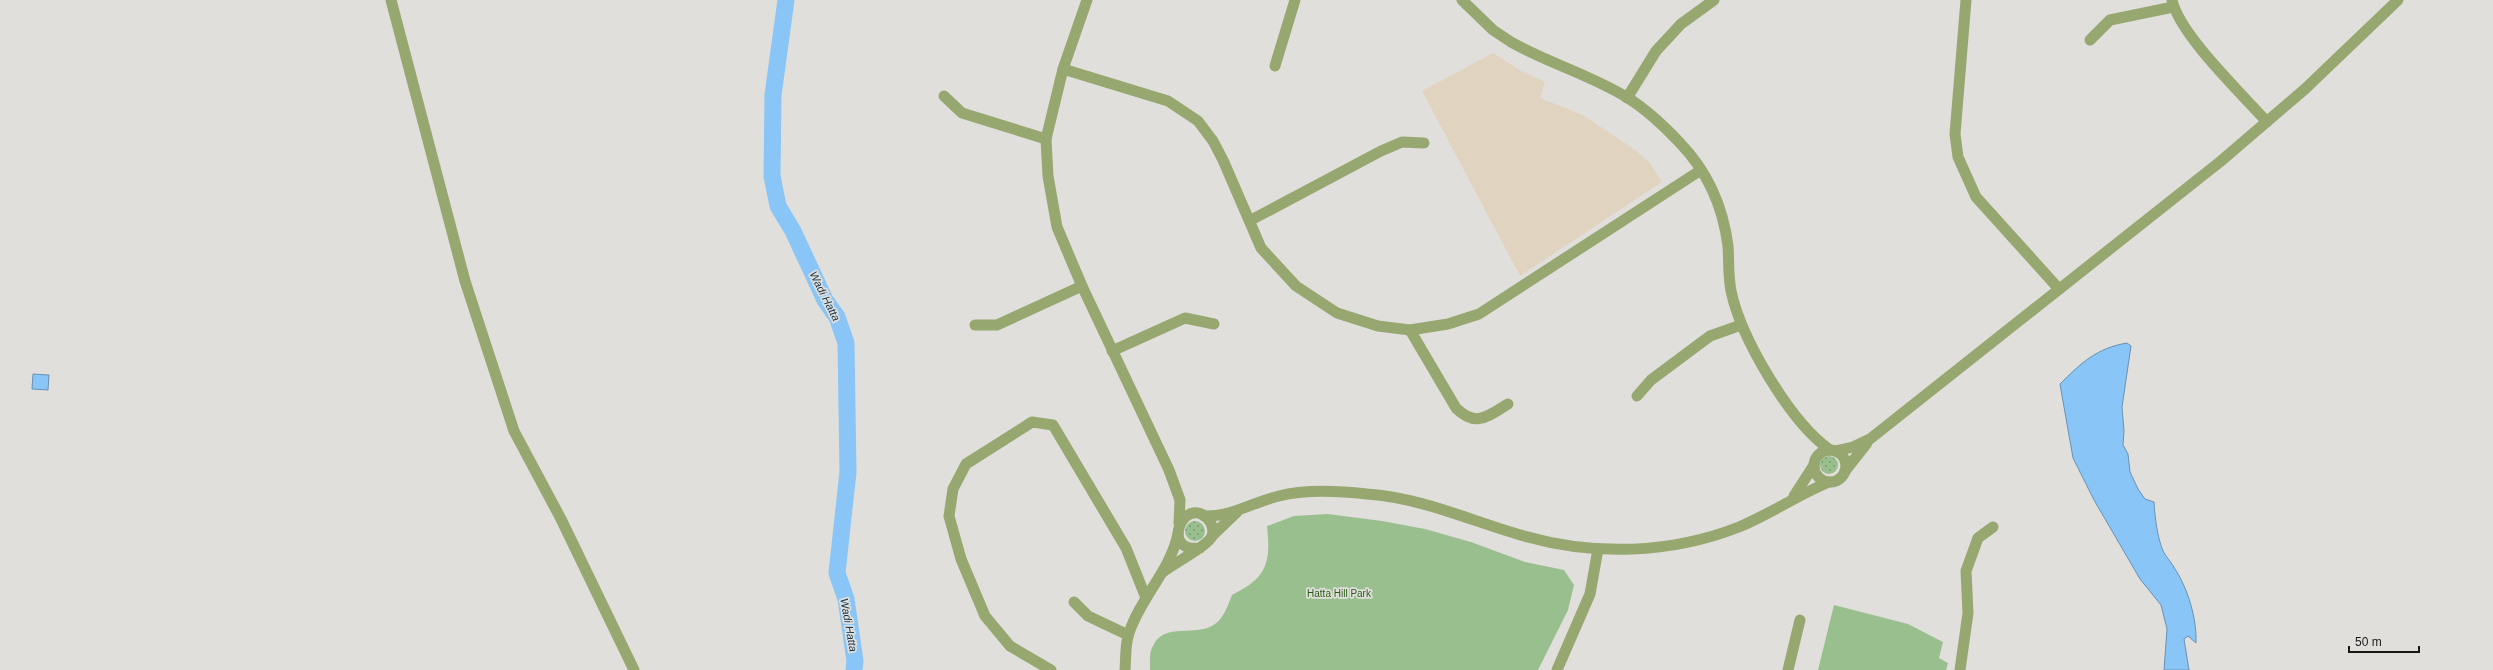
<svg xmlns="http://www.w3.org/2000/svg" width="2493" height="670" font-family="Arial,sans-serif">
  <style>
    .education { fill: #e0d4c0 }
    .grass { fill: url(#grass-dots) }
    .park { fill: #99bf8e }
    .water { fill: #89c5f6; stroke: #6891b3 }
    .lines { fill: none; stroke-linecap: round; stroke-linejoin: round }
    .river { stroke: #89c5f6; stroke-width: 17 }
    .street { stroke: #96a870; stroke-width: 11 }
    .labels { text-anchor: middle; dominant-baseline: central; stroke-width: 3.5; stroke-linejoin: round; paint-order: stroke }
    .park-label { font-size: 10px; fill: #285c14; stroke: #e1dfdc }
    .water-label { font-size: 11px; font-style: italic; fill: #15354e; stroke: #e1dfdc }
  </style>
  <defs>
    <pattern id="grass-dots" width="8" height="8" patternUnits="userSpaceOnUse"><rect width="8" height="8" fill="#99bf8e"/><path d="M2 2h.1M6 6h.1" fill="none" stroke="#7c9a73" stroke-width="1.8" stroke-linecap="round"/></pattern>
  </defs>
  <rect width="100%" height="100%" fill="#e1dfdc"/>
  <!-- education -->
  <polygon class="education" points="1493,53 1520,70 1545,82 1540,98 1583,115 1634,149 1650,163 1662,182 1520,276 1422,91"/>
  <!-- grass -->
  <g class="grass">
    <circle cx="1829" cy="465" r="9"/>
    <circle cx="1195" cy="531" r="10"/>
  </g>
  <!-- park -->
  <g class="park">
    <path d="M1328 514 1382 521 1425 529 1471 542 1525 562 1564 570 1574 585 1568 610 1538 670H1150C1150 663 1149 652 1153 646 1164 621 1196 638 1215 624 1224 618 1228 605 1232 595 1267 578 1271 563 1267 526L1294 516Z"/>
    <polygon points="1834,605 1908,624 1943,642 1939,658 1948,663 1946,670 1818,670"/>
  </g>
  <!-- water -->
  <g class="water">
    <path d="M2127 343 2131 346 2122 407 2124 431 2123 445 2128 454 2130 472 2138 489 2145 499 2154 502C2155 518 2157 536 2163 551 2166 557 2172 563 2175 569 2188 589 2197 619 2196 643L2188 636 2184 639 2189 670H2164L2167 629 2161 605 2140 579 2094 500 2073 458 2060 384C2081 363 2097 348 2127 343Z"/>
    <polygon points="33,374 49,375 48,390 32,389"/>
  </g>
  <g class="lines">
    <!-- river -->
    <polyline class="river" points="786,0 773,95 772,176 778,206 793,231 825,300 837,317 846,343 848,472 837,573 846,599 855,661 854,670"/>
    <!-- street -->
    <g class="street">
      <polyline points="391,0 465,281 514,431 561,519 634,670"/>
      <polyline points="1087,0 1063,69 1046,139 1048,176 1057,227 1082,286 1169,470 1180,500 1179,523"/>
      <path d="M1462 0 1493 30 1511 42C1548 63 1591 75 1628 98 1647 110 1665 127 1680 143 1707 171 1723 207 1728 246 1729 260 1728 276 1731 291 1741 338 1790 422 1830 450"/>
      <polyline points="1966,0 1955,134 1958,157 1976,197 2059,289"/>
      <path d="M2172 0C2179 34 2242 94 2267 122"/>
      <polyline points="2090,40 2110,20 2173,7"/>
      <polyline points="1275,66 1295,0"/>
      <polyline points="1063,69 1168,101 1198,121 1213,141 1223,160 1261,248 1296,286 1337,313 1378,326 1410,330 1448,324 1479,314 1701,170"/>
      <polyline points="944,96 962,113 1046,139"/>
      <polyline points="1627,98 1656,51 1681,24 1714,0"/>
      <polyline points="1251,220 1381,151 1402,142 1424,143"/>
      <polyline points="975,325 997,325 1082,286"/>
      <path d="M1410 330 1456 408C1476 428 1488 416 1508 404"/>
      <polyline points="1112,351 1185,318 1214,324"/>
      <polyline points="1637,396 1651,380 1710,336 1741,325"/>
      <circle cx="1830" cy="466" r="16"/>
      <polyline points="1835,451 1853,447 1870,439 2221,161 2305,89 2398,0"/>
      <polyline points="1845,471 1867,443"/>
      <polyline points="1794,496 1814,465"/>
      <path d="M1204 516C1231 517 1253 502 1279 496 1305 489 1340 491 1367 494 1423 498 1471 521 1524 536 1595 556 1670 554 1739 527 1770 514 1798 495 1829 482"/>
      <polyline points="1212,536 1237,512"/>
      <path d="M1163 572C1173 564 1209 545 1212 536 1214 530 1212 523 1208 519 1184 494 1159 553 1200 548"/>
      <polyline points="1074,602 1088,616 1128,635"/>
      <polyline points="1051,670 1010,646 985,616 961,559 949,516 953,489 966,464 1032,422 1053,425 1126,548 1146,598"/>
      <path d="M1125 670C1126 658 1125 644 1129 633 1141 597 1170 571 1178 534"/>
      <polyline points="1557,670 1590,594 1598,549"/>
      <polyline points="1788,670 1800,620"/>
      <polyline points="1960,670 1968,613 1966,571 1978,538 1993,527"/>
    </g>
  </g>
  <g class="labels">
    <!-- park labels -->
    <g class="park-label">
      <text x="1339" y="593">Hatta Hill Park</text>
    </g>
    <!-- water labels -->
    <g class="water-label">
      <text transform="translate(825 296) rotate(63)">Wadi Hatta</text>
      <text transform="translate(849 625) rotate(80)">Wadi Hatta</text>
    </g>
  </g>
  <!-- scale -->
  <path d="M2349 646v6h70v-6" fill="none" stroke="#1a1918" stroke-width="2"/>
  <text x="2355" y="646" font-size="12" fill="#1a1918" stroke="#e1dfdc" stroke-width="3" paint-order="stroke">50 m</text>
</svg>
